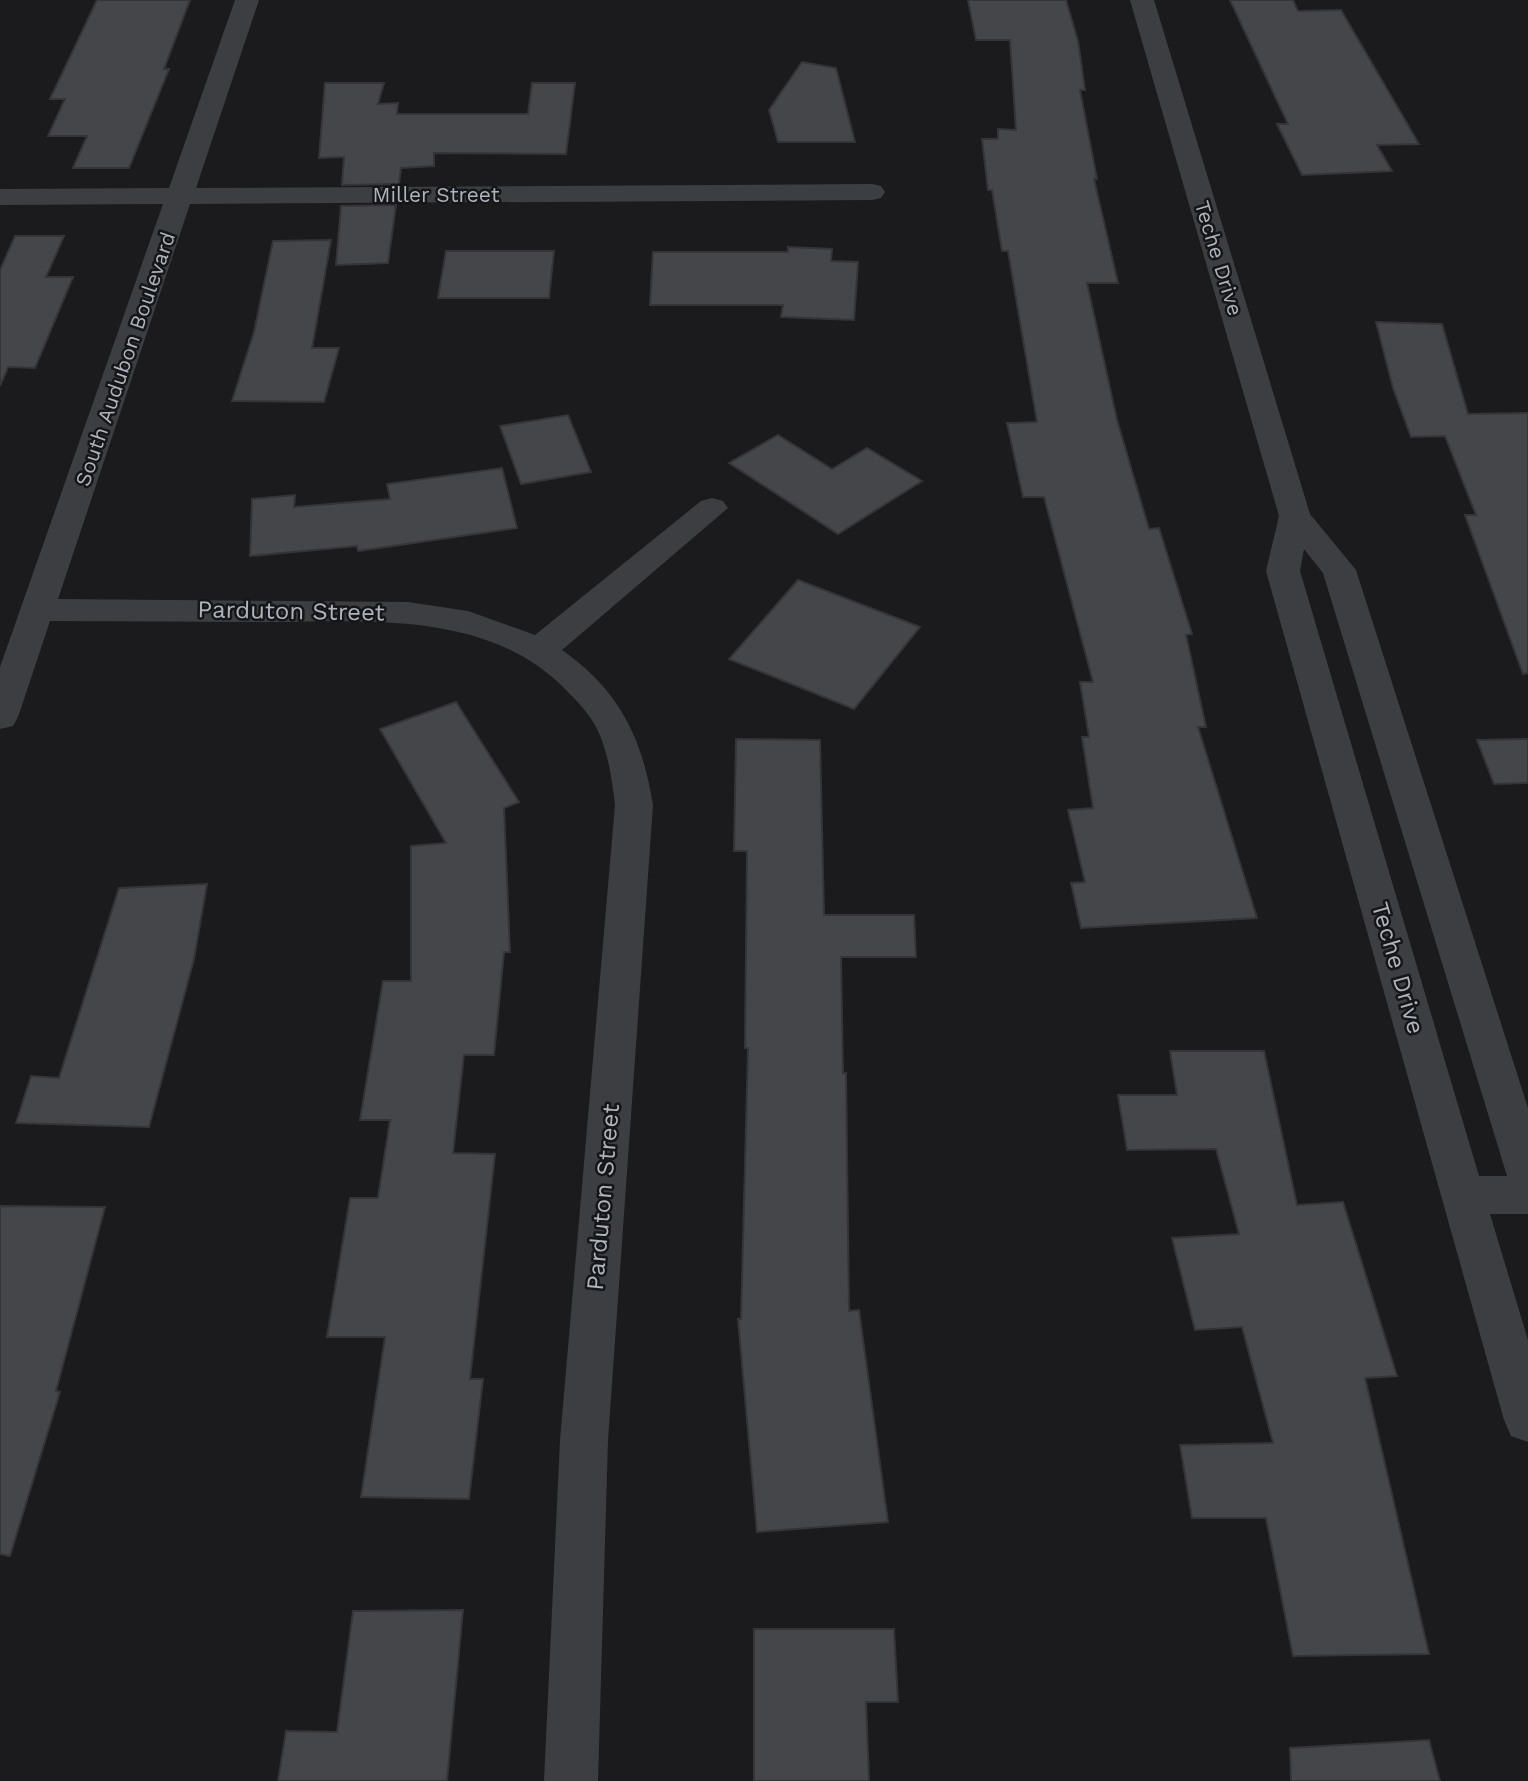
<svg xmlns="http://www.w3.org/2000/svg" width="1528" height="1781" font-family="'Work Sans',sans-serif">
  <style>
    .building { fill: #45464a; stroke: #353539; stroke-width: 2 }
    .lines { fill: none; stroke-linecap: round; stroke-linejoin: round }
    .street { fill: #3c3e42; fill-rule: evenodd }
    .labels { text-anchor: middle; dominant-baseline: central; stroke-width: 5; stroke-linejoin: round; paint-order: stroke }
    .far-street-label { font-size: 21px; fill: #adb4bd; stroke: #161618 }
    .street-label { font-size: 24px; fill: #adb4bd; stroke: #161618 }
  </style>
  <rect width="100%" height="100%" fill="#1b1b1d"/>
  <!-- building -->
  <g class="building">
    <polygon points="97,0 190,0 164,69 169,69 129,168 73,168 87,136 48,136 65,99 50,99"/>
    <polygon points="968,0 1066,0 1078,41 1085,90 1080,90 1097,179 1094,179 1118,283 1087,283 1117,420 1149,529 1159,528 1192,634 1186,635 1206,727 1198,727 1257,918 1081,928 1071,883 1085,882 1068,810 1093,808 1082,737 1089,737 1080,682 1093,682 1044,497 1023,497 1007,423 1037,422 1008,251 1002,251 992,190 988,190 982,139 998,139 998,129 1016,130 1010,40 976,40"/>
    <polygon points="1230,0 1293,0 1298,11 1341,10 1419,144 1377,145 1392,171 1302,175 1277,124 1288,124"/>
    <polygon points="802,62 836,68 855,142 778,142 769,110"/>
    <polygon points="325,83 384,83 378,104 398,103 397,114 528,114 532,83 575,83 566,154 434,153 434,166 401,168 399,184 342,185 344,157 319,158"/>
    <polygon points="396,205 388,263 336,265 341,206"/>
    <polygon points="15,236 64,236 46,277 73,277 35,368 8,367 0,386 0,270"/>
    <polygon points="331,240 312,348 339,348 324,402 232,401 254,332 273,241"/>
    <polygon points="788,247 832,249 831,261 858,262 854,320 781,317 783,305 650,305 653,252 788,252"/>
    <polygon points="446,251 554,251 549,298 438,298"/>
    <polygon points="1376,322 1442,324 1468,414 1528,413 1528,673 1523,674 1465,515 1476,515 1445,436 1411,437 1393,388"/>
    <polygon points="568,415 591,472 521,484 500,426"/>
    <polygon points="778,435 832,469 867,448 922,481 838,534 729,463"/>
    <polygon points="502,468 517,528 358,551 357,546 250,556 252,499 295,495 294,507 390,499 387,484"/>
    <polygon points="798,580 920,627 854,709 729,659"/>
    <polygon points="456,702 519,802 504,808 510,952 504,952 494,1055 464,1055 453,1153 495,1154 470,1379 483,1379 469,1499 361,1497 385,1337 327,1337 350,1198 378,1198 390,1120 360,1120 383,981 411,981 411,846 446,843 380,729"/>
    <polygon points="736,739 820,740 824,915 914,915 916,957 841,957 843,1073 846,1073 849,1311 859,1310 888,1522 757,1532 738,1319 741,1319 748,1048 745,1048 747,851 734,851"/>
    <polygon points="1528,739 1528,783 1494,784 1477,740"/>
    <polygon points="207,884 194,959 149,1127 16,1123 31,1076 59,1078 119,888"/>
    <polygon points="1170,1051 1264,1051 1297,1205 1343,1202 1397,1376 1365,1378 1429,1654 1293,1656 1266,1518 1192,1518 1180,1445 1273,1443 1242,1327 1195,1330 1172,1238 1239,1234 1216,1149 1127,1150 1118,1095 1177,1095"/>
    <polygon points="0,1206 105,1207 56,1391 60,1392 10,1556 0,1554"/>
    <polygon points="463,1610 447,1781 278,1781 286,1731 337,1732 353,1611"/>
    <polygon points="754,1629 894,1629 898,1702 866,1702 869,1781 754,1781"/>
    <polygon points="1429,1740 1440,1781 1291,1781 1290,1748"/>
  </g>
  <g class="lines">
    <!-- street -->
    <g class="street">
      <path d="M235 0H259L196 188 872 184 881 186 885 192 881 198 872 200 190 204 58 599 408 602 468 611 535 635 701 501 712 498 723 501 728 508 562 650C619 690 642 737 653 805L608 1440 598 1781H544L560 1440 615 805C612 780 609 757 599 733 592 717 580 704 567 691 489 609 365 622 262 622 191 622 121 621 50 621L18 717 13 726 0 729V667L163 204 0 205V189L169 188Z"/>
      <path d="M1130 0H1154L1310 514 1356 570 1528 1108V1214H1490L1528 1340V1442L1511 1436 1504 1420 1266 571 1279 516ZM1304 549 1323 573 1507 1176H1479L1300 571Z"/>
    </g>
  </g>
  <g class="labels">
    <!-- far-street labels -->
    <g class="far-street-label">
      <text x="436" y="194">Miller Street</text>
      <text transform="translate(1219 258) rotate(73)">Teche Drive</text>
      <text transform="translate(125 359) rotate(-71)">South Audubon Boulevard</text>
    </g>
    <!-- street labels -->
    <g class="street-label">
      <text transform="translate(291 611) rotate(1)">Parduton Street</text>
      <text transform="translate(1398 968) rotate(74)">Teche Drive</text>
      <text transform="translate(603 1197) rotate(-85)">Parduton Street</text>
    </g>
  </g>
</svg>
